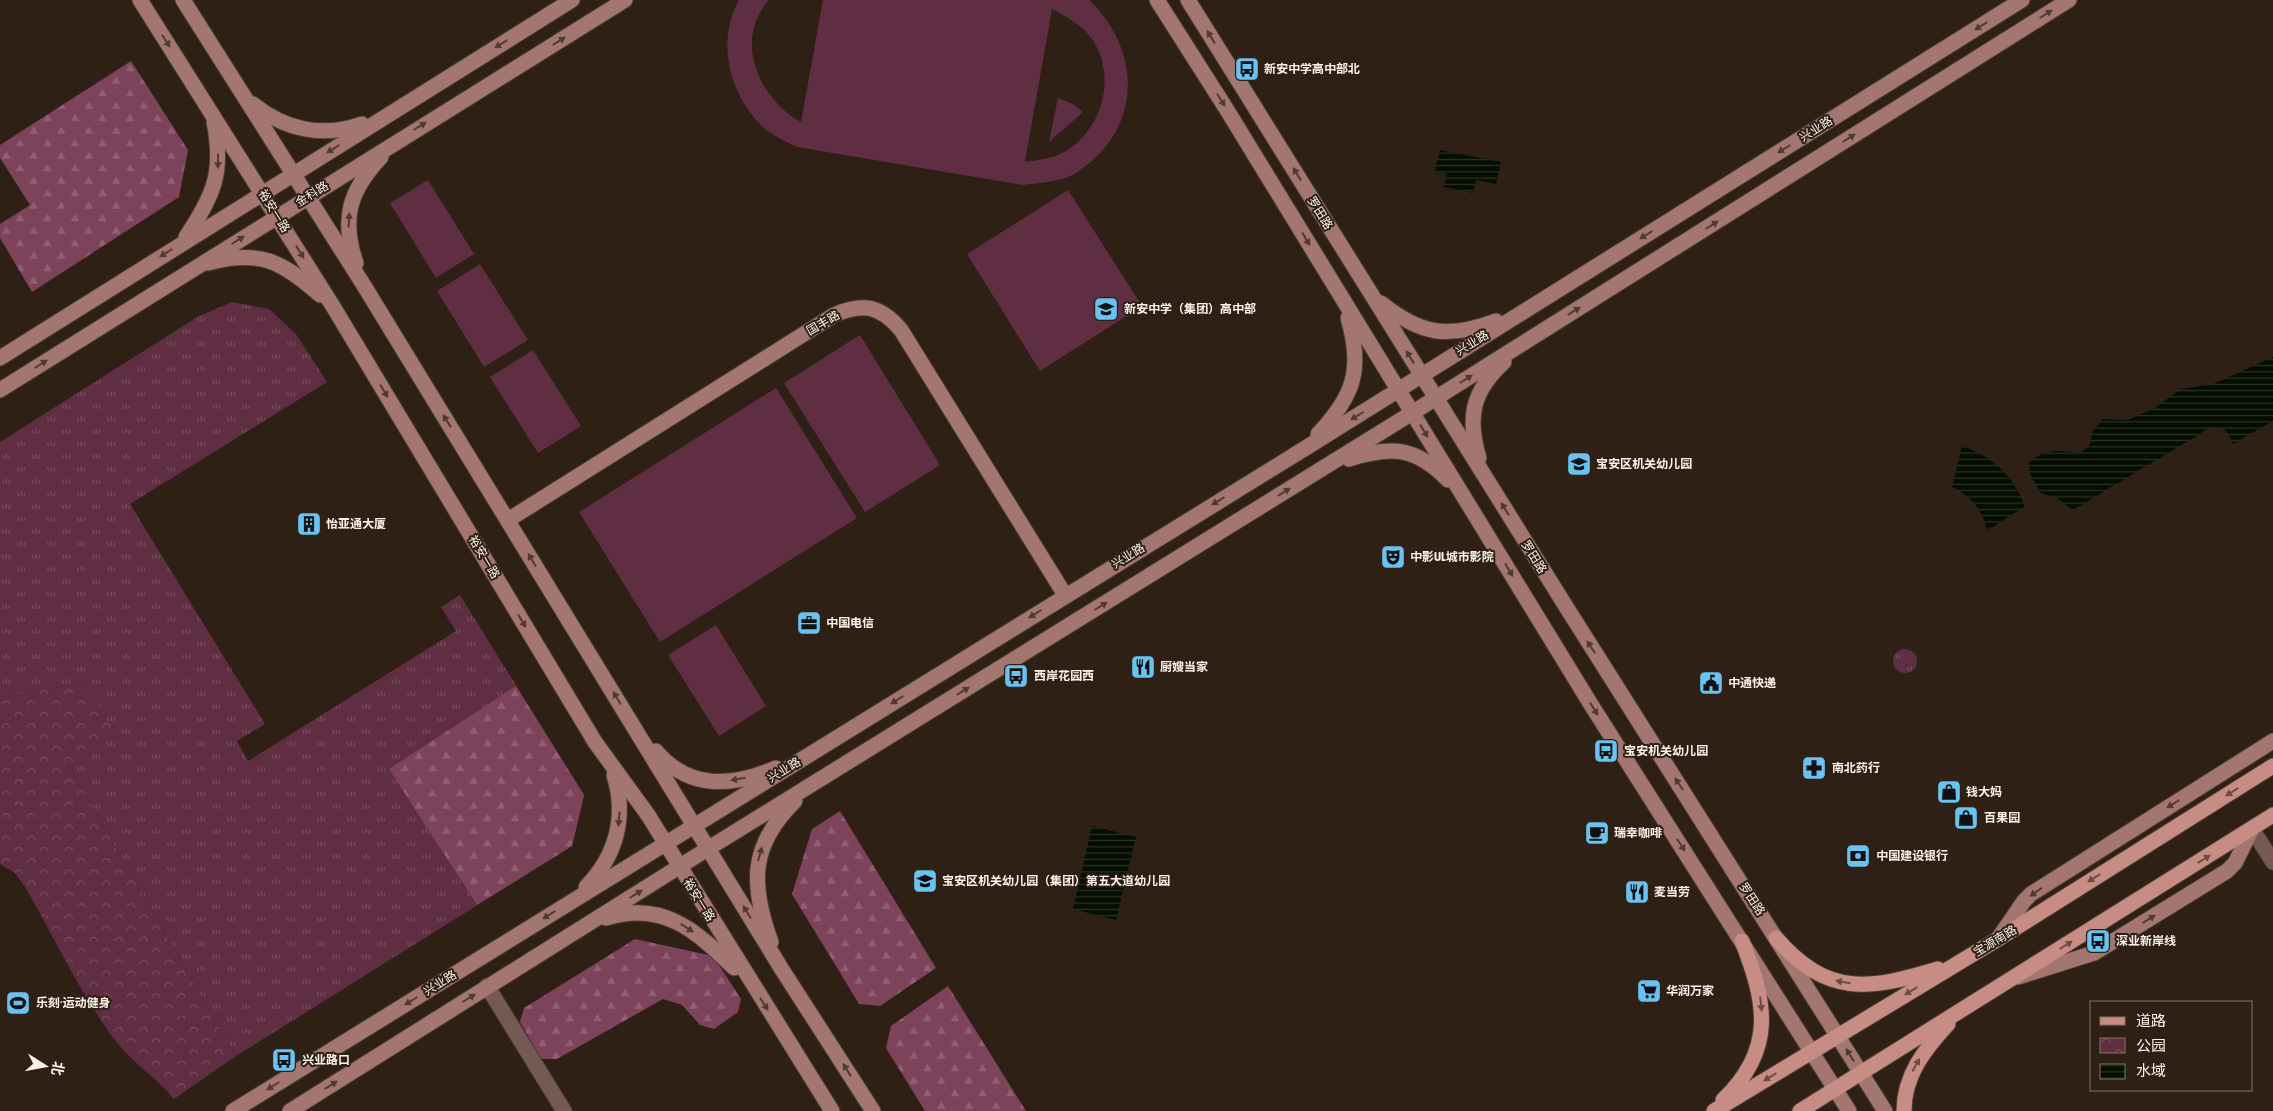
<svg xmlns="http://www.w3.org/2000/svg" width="2273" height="1111" font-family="'Asap Condensed','Noto Sans SC',sans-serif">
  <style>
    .grass { fill: url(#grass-tufts) }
    .forest { fill: url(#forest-firs) }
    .park { fill: url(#park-crowns) }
    .pitch { fill: #5f2e43; fill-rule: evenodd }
    .water { fill: url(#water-rules) }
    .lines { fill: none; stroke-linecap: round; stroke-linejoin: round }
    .street-casing { stroke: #4b3e32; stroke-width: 17 }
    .secondary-casing { stroke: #4b3e32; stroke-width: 17 }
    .primary-casing { stroke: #4b3e32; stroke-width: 17 }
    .street { stroke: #755954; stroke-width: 15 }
    .secondary { stroke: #a37670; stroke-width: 15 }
    .primary { stroke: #c78d84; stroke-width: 15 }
    .oneway { fill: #513a30 }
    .oneway2 { fill: #6b4c41 }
    .labels { text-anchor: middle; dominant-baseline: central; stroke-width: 4; stroke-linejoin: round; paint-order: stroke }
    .poi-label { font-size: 12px; font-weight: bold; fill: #fdf3eb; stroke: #2e2014; text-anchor: start }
    .street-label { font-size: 12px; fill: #fdf3eb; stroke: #2e2014 }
  </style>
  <defs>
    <pattern id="grass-tufts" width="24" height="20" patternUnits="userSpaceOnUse" patternTransform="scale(1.25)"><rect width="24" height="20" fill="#5f2e43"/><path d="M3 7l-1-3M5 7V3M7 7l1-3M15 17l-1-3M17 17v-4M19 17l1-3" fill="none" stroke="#774d5e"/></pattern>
    <pattern id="forest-firs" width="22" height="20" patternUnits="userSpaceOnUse" patternTransform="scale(1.25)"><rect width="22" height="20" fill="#7c435b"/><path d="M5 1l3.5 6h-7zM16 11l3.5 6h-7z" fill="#905f73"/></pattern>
    <pattern id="park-crowns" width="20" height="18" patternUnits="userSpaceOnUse" patternTransform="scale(1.25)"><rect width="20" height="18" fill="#5f2e43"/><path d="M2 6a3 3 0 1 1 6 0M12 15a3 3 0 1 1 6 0" fill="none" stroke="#774d5e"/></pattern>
    <pattern id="water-rules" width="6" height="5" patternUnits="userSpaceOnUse" patternTransform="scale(1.25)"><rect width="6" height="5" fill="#040e00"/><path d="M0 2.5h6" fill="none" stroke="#2a3225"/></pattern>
  </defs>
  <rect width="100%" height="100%" fill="#2e2014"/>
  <!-- grass -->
  <g class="grass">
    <polygon points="232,302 269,309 296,334 327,382 130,504 265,724 237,741 248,761 456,631 441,607 460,595 584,795 572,846 236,1056 68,765 84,683 0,697 0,442 199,316"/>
    <circle cx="1905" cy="661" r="12"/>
  </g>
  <!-- forest -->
  <g class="forest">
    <polygon points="131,61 188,150 179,197 32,292 0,238 0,224 30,205 0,158 0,145"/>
    <polygon points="516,686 584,795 572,846 477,905 389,769"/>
    <polygon points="840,811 936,968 880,1006 859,1004 792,894 812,829"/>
    <polygon points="635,939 713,956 741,999 738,1012 714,1029 700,1025 682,1005 663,999 557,1059 541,1059 520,1022 524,1008"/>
    <polygon points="948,986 1026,1111 925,1111 886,1048 891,1026"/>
  </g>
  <!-- park -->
  <path class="park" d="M84 683 117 735 68 765 236 1056 174 1099C156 1077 131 1062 114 1039 80 993 54 937 25 887L15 873 0 864V697Z"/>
  <!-- pitch -->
  <g class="pitch">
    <path d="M739 0H769C733 40 759 99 801 122L823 0H1089C1144 52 1142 133 1074 174 1060 182 1038 183 1022 185L797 147C783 140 768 134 758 122 728 89 717 39 739 0ZM1052 9C1067 17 1082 25 1092 39 1117 75 1103 129 1066 151 1054 158 1039 160 1025 162Z"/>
    <polygon points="1058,98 1073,104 1083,112 1049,142"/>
    <polygon points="428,180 474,254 436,278 390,203"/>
    <polygon points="1068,190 1142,306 1040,371 967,254"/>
    <polygon points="480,264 528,340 484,367 437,291"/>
    <polygon points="860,335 940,465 865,512 784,383"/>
    <polygon points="533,350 581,426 538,453 490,377"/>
    <polygon points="776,388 857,518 660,642 579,512"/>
    <polygon points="716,625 766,706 719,736 668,655"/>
  </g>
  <!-- water -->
  <g class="water">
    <polygon points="1440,150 1501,162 1496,184 1476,180 1473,193 1444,187 1447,174 1435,171"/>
    <path d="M2273 357V421L2233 444C2228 426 2213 421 2200 434L2073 510 2057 498 2041 493 2030 474 2029 463C2043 448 2061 450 2081 453L2090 444 2092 432 2103 419 2128 420 2155 408 2181 389 2213 384Z"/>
    <path d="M1962 446C1993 456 2013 476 2025 506L1987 531C1983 510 1971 496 1952 487Z"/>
    <polygon points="1092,826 1136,837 1116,920 1073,909"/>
  </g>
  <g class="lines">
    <defs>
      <g id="street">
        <polyline points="2252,829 2273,862"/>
        <polyline points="487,986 564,1111"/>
      </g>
      <g id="secondary">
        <polyline points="140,0 334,308 595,742 648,815 832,1111"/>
        <polyline points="183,0 363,284 781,968 873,1111"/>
        <polyline points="1157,0 1227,110 1590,703 1849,1111"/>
        <polyline points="1188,0 1565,605 1885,1111"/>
        <path d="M253 104C285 130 323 138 362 124"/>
        <path d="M186 237C214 195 224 172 214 122"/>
        <path d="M208 263C259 249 282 261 320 295"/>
        <path d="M356 263C341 219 349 191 381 157"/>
        <path d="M1381 303C1421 335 1448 339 1496 321"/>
        <polyline points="0,358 572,0"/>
        <polyline points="0,390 625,0"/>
        <path d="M1318 434C1354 396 1363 369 1348 318"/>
        <path d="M1479 458C1467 418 1472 391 1504 362"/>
        <path d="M1349 459C1391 446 1415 446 1448 480"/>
        <path d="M508 520 834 315C863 302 881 306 901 330L1065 595"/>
        <path d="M656 751C689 790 731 787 776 768"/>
        <path d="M586 887C616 856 627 817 614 775"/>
        <path d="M606 918C663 900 696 931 734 968"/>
        <polyline points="1998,939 2024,901 2031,894 2273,741"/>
        <path d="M771 942C750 884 750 845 795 801"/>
        <polyline points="2018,977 2094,953 2227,871 2235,863 2252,829"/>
        <polyline points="233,1111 1304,449 2022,0"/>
        <polyline points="290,1111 709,848 1412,413 2069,0"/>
      </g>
      <g id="primary">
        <path d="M1776 938C1827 997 1869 990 1938 969"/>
        <path d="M1723 1100C1776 1049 1766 1002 1742 941"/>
        <polyline points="1714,1111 1998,939 2273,766"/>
        <polyline points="1800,1111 2273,815"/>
        <path d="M1904 1111C1904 1075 1925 1049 1948 1024"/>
      </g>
    </defs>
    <!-- street casing -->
    <use href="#street" class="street-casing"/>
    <!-- secondary casing -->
    <use href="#secondary" class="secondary-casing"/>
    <!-- primary casing -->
    <use href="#primary" class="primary-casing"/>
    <!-- street -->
    <use href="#street" class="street"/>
    <!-- secondary -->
    <use href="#secondary" class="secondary"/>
    <!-- primary -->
    <use href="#primary" class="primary"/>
  </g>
  <!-- one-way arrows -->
  <defs><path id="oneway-solid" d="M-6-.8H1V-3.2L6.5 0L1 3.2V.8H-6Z" transform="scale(1.25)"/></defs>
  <g class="oneway">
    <use href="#oneway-solid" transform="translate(2046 14) rotate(-32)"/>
    <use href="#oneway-solid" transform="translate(1981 26) rotate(148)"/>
    <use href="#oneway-solid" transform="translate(1211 37) rotate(-122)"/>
    <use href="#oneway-solid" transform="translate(166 41) rotate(57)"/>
    <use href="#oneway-solid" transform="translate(559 41) rotate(-32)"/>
    <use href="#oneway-solid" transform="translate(501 44) rotate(148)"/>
    <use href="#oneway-solid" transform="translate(1221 100) rotate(57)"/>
    <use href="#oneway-solid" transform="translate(420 126) rotate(-32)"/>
    <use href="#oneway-solid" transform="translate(1849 138) rotate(-32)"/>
    <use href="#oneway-solid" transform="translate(333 149) rotate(148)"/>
    <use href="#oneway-solid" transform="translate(1784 149) rotate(148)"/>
    <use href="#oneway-solid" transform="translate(218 161) rotate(90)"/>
    <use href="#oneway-solid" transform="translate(1297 174) rotate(-122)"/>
    <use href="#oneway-solid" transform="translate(349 220) rotate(-87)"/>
    <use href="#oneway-solid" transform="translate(1712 225) rotate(-32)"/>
    <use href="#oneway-solid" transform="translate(1646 235) rotate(148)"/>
    <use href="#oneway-solid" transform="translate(1306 239) rotate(59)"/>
    <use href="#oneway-solid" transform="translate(238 240) rotate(-32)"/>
    <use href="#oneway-solid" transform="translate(300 252) rotate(58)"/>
    <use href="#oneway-solid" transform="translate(166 253) rotate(148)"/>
    <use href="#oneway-solid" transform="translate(1574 311) rotate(-32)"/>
    <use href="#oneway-solid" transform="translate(1410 357) rotate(-122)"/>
    <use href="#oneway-solid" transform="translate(41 364) rotate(-32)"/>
    <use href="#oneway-solid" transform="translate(1466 379) rotate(-32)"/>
    <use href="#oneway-solid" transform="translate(384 391) rotate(59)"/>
    <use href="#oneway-solid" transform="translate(1357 416) rotate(148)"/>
    <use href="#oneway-solid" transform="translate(447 421) rotate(-122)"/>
    <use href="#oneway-solid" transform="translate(1424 431) rotate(58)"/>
    <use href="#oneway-solid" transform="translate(1284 492) rotate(-32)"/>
    <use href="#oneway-solid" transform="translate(1218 501) rotate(149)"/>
    <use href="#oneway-solid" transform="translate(1505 509) rotate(-122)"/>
    <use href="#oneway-solid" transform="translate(532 560) rotate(-121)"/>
    <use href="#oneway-solid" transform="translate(1509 570) rotate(59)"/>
    <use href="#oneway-solid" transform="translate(1101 606) rotate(-32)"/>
    <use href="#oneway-solid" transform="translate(1035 614) rotate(148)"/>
    <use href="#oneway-solid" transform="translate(522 621) rotate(59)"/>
    <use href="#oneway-solid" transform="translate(1591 647) rotate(-123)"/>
    <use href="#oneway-solid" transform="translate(963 691) rotate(-32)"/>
    <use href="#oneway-solid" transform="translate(617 698) rotate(-121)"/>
    <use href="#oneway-solid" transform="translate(897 700) rotate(148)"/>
    <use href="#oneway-solid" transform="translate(1594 709) rotate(58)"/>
    <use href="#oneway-solid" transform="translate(738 779) rotate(170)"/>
    <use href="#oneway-solid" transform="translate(1679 784) rotate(-123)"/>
    <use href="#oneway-solid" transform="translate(2173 804) rotate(148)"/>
    <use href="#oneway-solid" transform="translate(619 819) rotate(95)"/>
    <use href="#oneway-solid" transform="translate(1681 845) rotate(57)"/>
    <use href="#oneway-solid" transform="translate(760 854) rotate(-75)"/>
    <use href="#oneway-solid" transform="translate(2036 892) rotate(145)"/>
    <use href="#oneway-solid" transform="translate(636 894) rotate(-32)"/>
    <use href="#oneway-solid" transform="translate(747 912) rotate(-121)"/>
    <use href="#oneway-solid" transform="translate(549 915) rotate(148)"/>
    <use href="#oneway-solid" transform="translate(2149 919) rotate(-32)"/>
    <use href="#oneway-solid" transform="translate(687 928) rotate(33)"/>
    <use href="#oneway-solid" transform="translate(469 998) rotate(-32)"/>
    <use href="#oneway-solid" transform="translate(411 1001) rotate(148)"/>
    <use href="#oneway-solid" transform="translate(764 1004) rotate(57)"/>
    <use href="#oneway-solid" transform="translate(1850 1055) rotate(-122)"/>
    <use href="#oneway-solid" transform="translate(847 1070) rotate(-122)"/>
    <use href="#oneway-solid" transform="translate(331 1085) rotate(-32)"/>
    <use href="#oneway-solid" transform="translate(273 1086) rotate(148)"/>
  </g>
  <g class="oneway2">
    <use href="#oneway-solid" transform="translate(2232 792) rotate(148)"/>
    <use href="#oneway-solid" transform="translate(2204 859) rotate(-32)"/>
    <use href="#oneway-solid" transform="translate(2094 878) rotate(148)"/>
    <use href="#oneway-solid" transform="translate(2066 945) rotate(-32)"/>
    <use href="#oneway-solid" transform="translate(1843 982) rotate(-170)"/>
    <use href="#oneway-solid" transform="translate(1911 991) rotate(149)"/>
    <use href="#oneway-solid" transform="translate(1761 1004) rotate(84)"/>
    <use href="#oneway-solid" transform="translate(1916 1065) rotate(-61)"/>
    <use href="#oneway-solid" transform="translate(1770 1077) rotate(149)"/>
  </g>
  <!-- icons -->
  <defs>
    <symbol id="bus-square" viewBox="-11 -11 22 22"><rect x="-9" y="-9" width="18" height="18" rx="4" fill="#69c3f1" stroke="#2e2014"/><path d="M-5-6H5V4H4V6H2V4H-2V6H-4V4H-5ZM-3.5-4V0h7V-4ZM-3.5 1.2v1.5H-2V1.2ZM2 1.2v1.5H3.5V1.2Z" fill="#111"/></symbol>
    <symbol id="school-square" viewBox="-11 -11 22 22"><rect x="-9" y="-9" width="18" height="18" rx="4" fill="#69c3f1" stroke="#2e2014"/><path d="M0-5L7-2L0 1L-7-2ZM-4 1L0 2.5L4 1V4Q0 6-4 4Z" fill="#111"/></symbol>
    <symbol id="building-square" viewBox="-11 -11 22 22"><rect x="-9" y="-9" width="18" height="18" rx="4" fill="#69c3f1" stroke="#2e2014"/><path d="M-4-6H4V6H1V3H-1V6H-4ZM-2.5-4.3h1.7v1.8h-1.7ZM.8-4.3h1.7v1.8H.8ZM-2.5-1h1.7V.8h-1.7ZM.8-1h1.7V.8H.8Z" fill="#111"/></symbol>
    <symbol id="theatre-square" viewBox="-11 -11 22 22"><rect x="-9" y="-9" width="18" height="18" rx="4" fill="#69c3f1" stroke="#2e2014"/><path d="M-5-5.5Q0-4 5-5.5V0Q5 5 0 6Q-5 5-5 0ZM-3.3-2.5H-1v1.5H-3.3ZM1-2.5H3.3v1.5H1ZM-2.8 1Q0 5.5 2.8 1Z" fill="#111"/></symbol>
    <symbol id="office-square" viewBox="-11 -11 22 22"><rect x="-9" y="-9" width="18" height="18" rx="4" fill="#69c3f1" stroke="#2e2014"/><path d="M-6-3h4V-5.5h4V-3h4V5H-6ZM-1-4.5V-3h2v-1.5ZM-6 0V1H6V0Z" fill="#111"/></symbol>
    <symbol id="restaurant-square" viewBox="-11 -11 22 22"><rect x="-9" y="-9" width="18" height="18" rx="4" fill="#69c3f1" stroke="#2e2014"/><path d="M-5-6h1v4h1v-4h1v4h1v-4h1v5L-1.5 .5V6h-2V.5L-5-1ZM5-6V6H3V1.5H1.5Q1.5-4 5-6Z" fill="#111"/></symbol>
    <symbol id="civic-square" viewBox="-11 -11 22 22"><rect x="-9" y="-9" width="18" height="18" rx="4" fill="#69c3f1" stroke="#2e2014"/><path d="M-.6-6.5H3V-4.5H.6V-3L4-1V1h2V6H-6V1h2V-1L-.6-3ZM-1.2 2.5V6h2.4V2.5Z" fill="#111"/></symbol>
    <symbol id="pharmacy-square" viewBox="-11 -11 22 22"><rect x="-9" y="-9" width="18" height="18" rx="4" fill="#69c3f1" stroke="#2e2014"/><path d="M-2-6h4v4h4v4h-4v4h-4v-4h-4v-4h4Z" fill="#111"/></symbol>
    <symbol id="shop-square" viewBox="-11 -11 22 22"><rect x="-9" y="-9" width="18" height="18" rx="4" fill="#69c3f1" stroke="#2e2014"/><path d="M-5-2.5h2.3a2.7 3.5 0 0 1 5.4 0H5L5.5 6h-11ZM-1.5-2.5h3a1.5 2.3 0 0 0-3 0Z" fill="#111"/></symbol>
    <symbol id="cafe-square" viewBox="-11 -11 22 22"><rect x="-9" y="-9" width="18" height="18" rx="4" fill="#69c3f1" stroke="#2e2014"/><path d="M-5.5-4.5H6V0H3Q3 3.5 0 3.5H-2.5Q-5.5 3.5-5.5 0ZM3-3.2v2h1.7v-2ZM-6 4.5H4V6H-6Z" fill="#111"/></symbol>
    <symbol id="bank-square" viewBox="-11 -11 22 22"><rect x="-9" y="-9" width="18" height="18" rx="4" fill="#69c3f1" stroke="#2e2014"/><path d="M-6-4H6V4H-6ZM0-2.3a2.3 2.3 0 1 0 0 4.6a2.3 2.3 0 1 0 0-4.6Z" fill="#111"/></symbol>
    <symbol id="supermarket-square" viewBox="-11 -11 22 22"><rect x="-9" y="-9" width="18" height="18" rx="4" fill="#69c3f1" stroke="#2e2014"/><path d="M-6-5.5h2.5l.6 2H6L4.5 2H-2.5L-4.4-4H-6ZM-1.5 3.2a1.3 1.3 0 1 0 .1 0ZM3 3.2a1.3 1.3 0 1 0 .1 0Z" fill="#111"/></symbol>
    <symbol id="stadium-square" viewBox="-11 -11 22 22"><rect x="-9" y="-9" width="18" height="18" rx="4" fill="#69c3f1" stroke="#2e2014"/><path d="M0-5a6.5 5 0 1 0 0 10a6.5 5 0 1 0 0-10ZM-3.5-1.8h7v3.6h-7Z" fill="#111"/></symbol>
  </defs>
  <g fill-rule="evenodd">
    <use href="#bus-square" x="1233" y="55" width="28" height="28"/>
    <use href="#school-square" x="1092" y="295" width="28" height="28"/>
    <use href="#school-square" x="1565" y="450" width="28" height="28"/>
    <use href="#building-square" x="295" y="510" width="28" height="28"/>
    <use href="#theatre-square" x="1379" y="543" width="28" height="28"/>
    <use href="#office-square" x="795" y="609" width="28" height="28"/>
    <use href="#restaurant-square" x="1129" y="653" width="28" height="28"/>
    <use href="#bus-square" x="1002" y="662" width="28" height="28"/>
    <use href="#civic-square" x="1697" y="669" width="28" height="28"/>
    <use href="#bus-square" x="1592" y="737" width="28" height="28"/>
    <use href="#pharmacy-square" x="1800" y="754" width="28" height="28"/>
    <use href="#shop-square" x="1935" y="778" width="28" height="28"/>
    <use href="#shop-square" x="1952" y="804" width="28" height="28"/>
    <use href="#cafe-square" x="1583" y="819" width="28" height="28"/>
    <use href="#bank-square" x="1844" y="842" width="28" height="28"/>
    <use href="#school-square" x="911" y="867" width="28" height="28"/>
    <use href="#restaurant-square" x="1623" y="878" width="28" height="28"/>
    <use href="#bus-square" x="2084" y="927" width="28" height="28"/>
    <use href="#supermarket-square" x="1635" y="977" width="28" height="28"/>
    <use href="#stadium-square" x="4" y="989" width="28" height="28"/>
    <use href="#bus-square" x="270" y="1046" width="28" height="28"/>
  </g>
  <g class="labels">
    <!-- poi labels -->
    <g class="poi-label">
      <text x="1264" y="69">新安中学高中部北</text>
      <text x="1124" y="309">新安中学（集团）高中部</text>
      <text x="1596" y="464">宝安区机关幼儿园</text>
      <text x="326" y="524">怡亚通大厦</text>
      <text x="1410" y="557">中影UL城市影院</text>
      <text x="826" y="623">中国电信</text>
      <text x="1160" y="667">厨嫂当家</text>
      <text x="1034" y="676">西岸花园西</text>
      <text x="1728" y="683">中通快递</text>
      <text x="1624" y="751">宝安机关幼儿园</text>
      <text x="1832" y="768">南北药行</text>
      <text x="1966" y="792">钱大妈</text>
      <text x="1984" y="818">百果园</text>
      <text x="1614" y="833">瑞幸咖啡</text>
      <text x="1876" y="856">中国建设银行</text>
      <text x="942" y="881">宝安区机关幼儿园（集团）第五大道幼儿园</text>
      <text x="1654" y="892">麦当劳</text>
      <text x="2116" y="941">深业新岸线</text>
      <text x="1666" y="991">华润万家</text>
      <text x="36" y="1003">乐刻·运动健身</text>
      <text x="302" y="1060">兴业路口</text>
    </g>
    <!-- street labels -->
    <g class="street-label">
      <text transform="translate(1816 129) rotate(-32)">兴业路</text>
      <text transform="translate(312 194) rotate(-32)">金科路</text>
      <text transform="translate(274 211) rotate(58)">裕安一路</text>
      <text transform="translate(1320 213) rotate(58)">罗田路</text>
      <text transform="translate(823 323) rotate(-30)">国丰路</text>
      <text transform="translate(1472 343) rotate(-31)">兴业路</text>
      <text transform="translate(1128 556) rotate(-31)">兴业路</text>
      <text transform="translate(484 557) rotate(59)">裕安一路</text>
      <text transform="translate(1534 557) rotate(58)">罗田路</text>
      <text transform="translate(784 770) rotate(-31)">兴业路</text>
      <text transform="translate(1752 899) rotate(57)">罗田路</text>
      <text transform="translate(699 900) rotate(58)">裕安一路</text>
      <text transform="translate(1995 941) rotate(-31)">宝源南路</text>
      <text transform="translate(440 983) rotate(-32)">兴业路</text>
    </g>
  </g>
  <!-- legend -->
  <rect x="2090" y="1001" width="162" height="90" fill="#2e2014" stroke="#81746a"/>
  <rect x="2100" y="1017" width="25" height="8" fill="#c78d84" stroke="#81746a"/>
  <text x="2136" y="1026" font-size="15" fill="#fdf3eb">道路</text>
  <rect x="2100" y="1038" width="25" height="15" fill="url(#park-crowns)" stroke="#81746a"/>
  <text x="2136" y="1051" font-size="15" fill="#fdf3eb">公园</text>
  <rect x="2100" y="1064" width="25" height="15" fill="url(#water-rules)" stroke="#81746a"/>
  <text x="2136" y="1076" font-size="15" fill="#fdf3eb">水域</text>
  <!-- north arrow -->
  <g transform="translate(45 1066) rotate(101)" stroke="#2e2014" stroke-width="4" paint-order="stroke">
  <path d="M0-4L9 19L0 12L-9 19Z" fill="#fdf3eb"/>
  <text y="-8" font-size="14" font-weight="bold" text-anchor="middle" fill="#fdf3eb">北</text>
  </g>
</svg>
